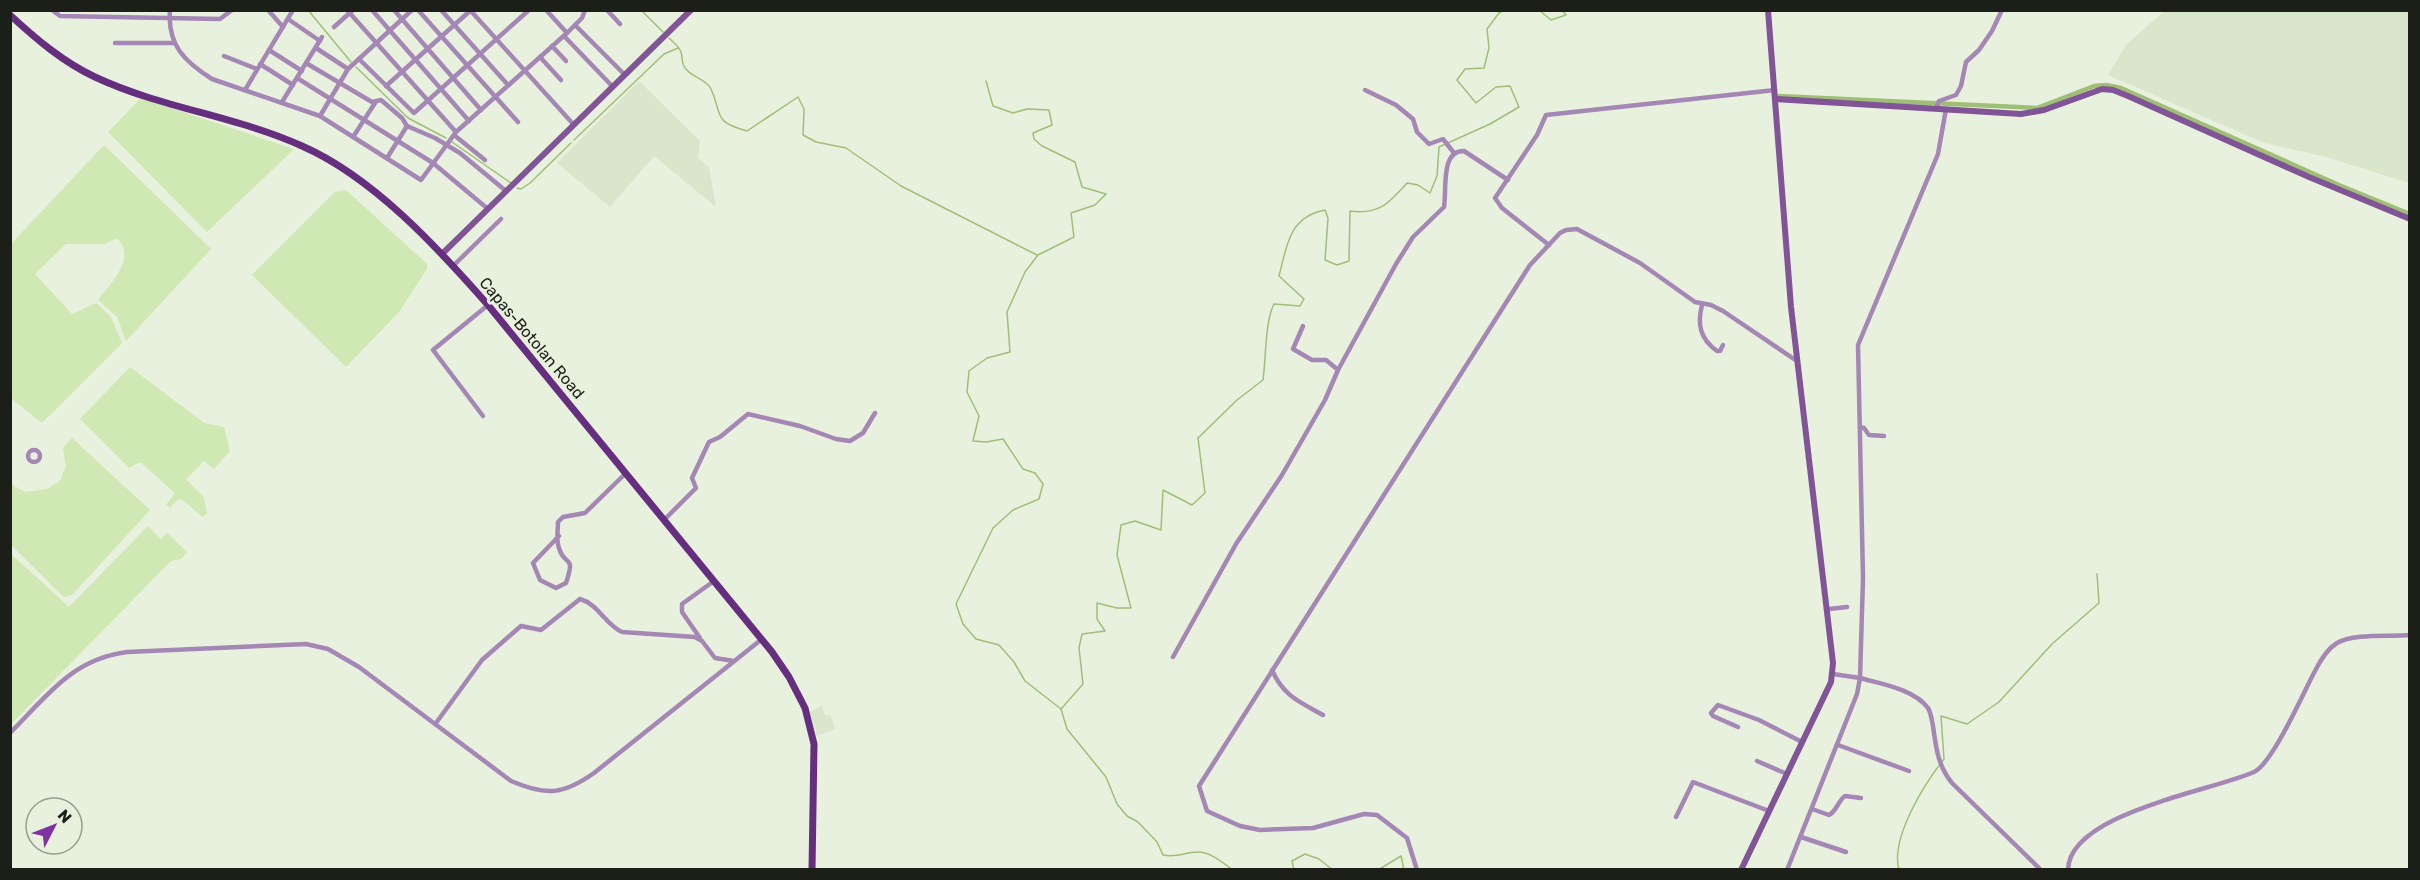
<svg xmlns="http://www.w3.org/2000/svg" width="2420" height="880" font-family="Rubik,sans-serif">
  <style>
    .built { fill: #dae6cc }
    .green { fill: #d0e8b3 }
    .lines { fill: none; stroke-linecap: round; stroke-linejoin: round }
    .stream { stroke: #9fbf76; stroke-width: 1.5 }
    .canal { stroke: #9fbf76; stroke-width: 4.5 }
    .street { stroke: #a487b4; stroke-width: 4.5 }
    .secondary { stroke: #805496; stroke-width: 6 }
    .primary { stroke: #662e7f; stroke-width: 7 }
    .labels { text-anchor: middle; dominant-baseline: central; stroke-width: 6; stroke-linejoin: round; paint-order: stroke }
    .street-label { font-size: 16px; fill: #1c1f18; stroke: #e8f1de }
  </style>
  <rect width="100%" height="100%" fill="#e8f1de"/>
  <!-- built -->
  <g class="built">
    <polygon points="2165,10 2409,11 2409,183 2326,157 2264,143 2108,75 2126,45"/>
    <polygon points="639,81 700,141 698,158 709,167 716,207 654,156 610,207 557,163"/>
    <polygon points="822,705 825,715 831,715 835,729 817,736 810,712"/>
  </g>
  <!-- green -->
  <g class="green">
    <polygon points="141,98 294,149 207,232 108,132"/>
    <path d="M104 145 211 249 126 341 117 317 98 300C111 283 137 258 117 238L105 244H66L35 274 72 314 96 303 111 317 122 343 42 423 11 398V244Z"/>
    <polygon points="346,190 427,264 427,269 399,312 346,367 252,275 335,192"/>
    <polygon points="130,367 204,423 224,427 230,451 214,469 204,461 186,479 204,498 207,513 203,517 181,499 177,500 170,508 166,505 175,493 140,462 129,468 80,419"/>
    <polygon points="72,438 150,510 72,595 64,597 11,545 11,484 25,492 47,489 60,481 66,466 63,448"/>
    <polygon points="148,526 161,539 167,533 187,552 181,559 171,561 11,724 11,554 69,607"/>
  </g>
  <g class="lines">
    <!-- stream -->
    <g class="stream">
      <polyline points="308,10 351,62"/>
      <polyline points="641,10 663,32"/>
      <polyline points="1539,10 1551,20 1566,15 1562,10"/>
      <path d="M669 38C673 42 679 46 681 52 683 59 681 64 686 69 693 78 706 79 711 89 723 116 712 121 747 131L798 97 804 109 803 135 816 142 846 148 901 186 1037 255"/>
      <polyline points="356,67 408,118 446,138"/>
      <polyline points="986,81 993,106 1013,113 1027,109 1049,110 1052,125 1033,133 1034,139 1042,146 1075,162 1082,187 1106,194 1095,205 1071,213 1074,237 1038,255 1025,272 1007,312 1010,352 987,358 969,371 967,392 979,416 973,441 986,442 1003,439 1023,469 1035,473 1043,484 1039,499 1013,510 993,528 956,604 963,624 976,639 999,645 1014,662 1025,681 1061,709"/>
      <polyline points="574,140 664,54 678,48"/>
      <polyline points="452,142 511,183"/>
      <polyline points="517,188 521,189 530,183 571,143"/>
      <path d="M1233 870C1223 863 1211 852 1198 852 1185 852 1178 858 1163 855L1157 842 1138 822 1127 816 1117 804 1106 777 1067 729 1061 709 1083 684 1079 648 1082 634 1105 631 1097 619V603L1117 608H1131L1117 555 1121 525 1135 521 1161 530 1163 490 1192 505 1205 493 1198 438 1237 400 1263 380C1266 359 1265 321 1274 304L1300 306 1304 299 1279 276C1287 245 1289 217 1325 210L1328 218 1325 260 1337 265 1349 261 1350 211C1379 215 1389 203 1407 183L1418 185 1430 193 1437 176 1439 147 1490 124 1519 107 1510 86 1496 87 1476 103 1457 80 1465 69 1484 68 1489 48 1487 29 1499 13 1504 10"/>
      <polyline points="1294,870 1292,861 1305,854 1319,859 1333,870"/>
      <polyline points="1378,870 1401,856 1404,870"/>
      <path d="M1899 870C1890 838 1925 783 1944 759L1941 716 1967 724 1999 702 2052 644 2099 603 2097 574"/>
    </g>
    <!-- canal -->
    <polyline class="canal" points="1779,96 2037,108 2094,86 2106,85 2121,88 2339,185 2410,214"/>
    <!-- street -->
    <g class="street">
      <polyline points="52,10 60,16 220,19 232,10"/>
      <path d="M170 10C167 45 185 62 212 79L320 116 421 180 456 132 567 33 582 18 585 10"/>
      <polyline points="268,10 283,27"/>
      <polyline points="347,10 456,132"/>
      <polyline points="372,10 469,121"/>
      <polyline points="394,10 481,110"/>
      <polyline points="418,10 518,122"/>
      <polyline points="441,10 508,85"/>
      <polyline points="470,10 574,125"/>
      <polyline points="607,10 620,24"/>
      <polyline points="547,11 567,33"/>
      <polyline points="288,19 320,41"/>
      <polyline points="575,25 625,75"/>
      <polyline points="334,27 353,10"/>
      <polyline points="564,36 613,87"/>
      <polyline points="115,43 174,43"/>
      <polyline points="552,46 566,61"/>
      <polyline points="316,48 348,69"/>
      <polyline points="269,50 302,71"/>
      <polyline points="224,56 257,69"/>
      <polyline points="540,57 561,80"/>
      <polyline points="359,59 414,113 529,10"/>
      <polyline points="306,63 372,102 381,100 402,118 407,126 435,138 460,153 506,191"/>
      <polyline points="260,64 293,85"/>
      <polyline points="297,78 433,163 488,209"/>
      <polyline points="386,86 471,10"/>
      <polyline points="245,90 293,10"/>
      <polyline points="1365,90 1396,105 1413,119 1417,132 1429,144 1443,139 1454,153"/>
      <polyline points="282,102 322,37"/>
      <polyline points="1936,108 1939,101 1956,95 1961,86 1966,62 1979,50 1992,31 2002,10"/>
      <path d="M1946 109 1938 154 1858 345 1863 578 1860 678C1881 684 1914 689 1928 708 1931 713 1932 721 1933 726 1936 748 1938 766 1952 783L2041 870"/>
      <polyline points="320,116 348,69 412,10"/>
      <polyline points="454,135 485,160"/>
      <polyline points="353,137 375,103"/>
      <polyline points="387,158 407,126"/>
      <polyline points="1549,245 1502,208 1495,198 1537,135 1546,115 1775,90"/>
      <polyline points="453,266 501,219"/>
      <path d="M1702 305C1697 324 1700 339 1717 351H1720L1723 345"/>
      <polyline points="1303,326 1293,349 1312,360 1326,360 1338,370"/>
      <polyline points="483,416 433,350 488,305"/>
      <polyline points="1860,427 1864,428 1869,435 1884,436"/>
      <circle cx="34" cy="456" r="6"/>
      <polyline points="664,520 696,488 692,478 709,442 720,437 748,414 800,426 836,439 850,441 863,433 875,413"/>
      <path d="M559 536 533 563 540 580 556 588 566 583C576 553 565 568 559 548 556 540 558 530 558 522L563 517 585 513 626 473"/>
      <polyline points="1829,609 1847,607"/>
      <polyline points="700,638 682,612 682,604 714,581"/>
      <path d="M1173 657 1236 544 1282 475 1325 400 1338 370 1396 264 1413 237 1444 207C1447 191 1440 150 1464 151L1508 180"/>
      <path d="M1272 670C1283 696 1300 702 1323 715"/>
      <path d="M436 723 482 660 521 626 541 630 580 599C598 604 606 625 622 632L695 637 702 641 715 658 734 661"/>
      <polyline points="1738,727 1713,716 1711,713 1718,705 1759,720 1802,742"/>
      <path d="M10 733C47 696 72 659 127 652L306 644 328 649 359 667 511 781C546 796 563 795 594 773L762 639"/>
      <polyline points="1838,745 1909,771"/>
      <polyline points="1757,761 1787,774"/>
      <path d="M1812 809 1829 815C1836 812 1838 801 1845 796L1861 798"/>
      <polyline points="1676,817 1693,782 1769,811"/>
      <polyline points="1801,837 1846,852"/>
      <polyline points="1417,870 1407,838 1377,815 1364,814 1313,828 1260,830 1240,826 1207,811 1199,786 1530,265 1560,233 1566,230 1577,229 1640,263 1695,302 1711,305 1723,311 1797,361"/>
      <polyline points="1787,870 1857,694 1860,678 1833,674"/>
      <path d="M2068 870C2069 813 2212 791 2254 772 2273 763 2303 693 2315 671 2320 661 2327 649 2337 643 2354 633 2390 637 2410 635"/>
    </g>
    <!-- secondary -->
    <g class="secondary">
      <polyline points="1776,99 2021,114 2044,110 2102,89 2113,90 2128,96 2309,177 2410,219"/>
      <polyline points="442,254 691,10"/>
      <polyline points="1741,870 1831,682 1833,663 1791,307 1768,10"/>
    </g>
    <!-- primary -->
    <path class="primary" d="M10 15C36 39 63 62 95 77 161 108 236 116 302 146 373 177 438 248 488 305L772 652 789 677 805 708 814 744 812 870"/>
  </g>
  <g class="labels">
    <!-- street labels -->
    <g class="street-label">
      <text transform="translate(532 338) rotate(50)">Capas-Botolan Road</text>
    </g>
  </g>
  <!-- border -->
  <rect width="2420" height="880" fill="none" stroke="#1c1f18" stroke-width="24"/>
  <!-- north arrow -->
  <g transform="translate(54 826) rotate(48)"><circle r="28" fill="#e8f1de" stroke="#969d8f" stroke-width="1.5"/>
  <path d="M0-4.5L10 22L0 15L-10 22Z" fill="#8132a2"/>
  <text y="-9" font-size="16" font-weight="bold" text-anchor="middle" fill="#1c1f18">N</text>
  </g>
</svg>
